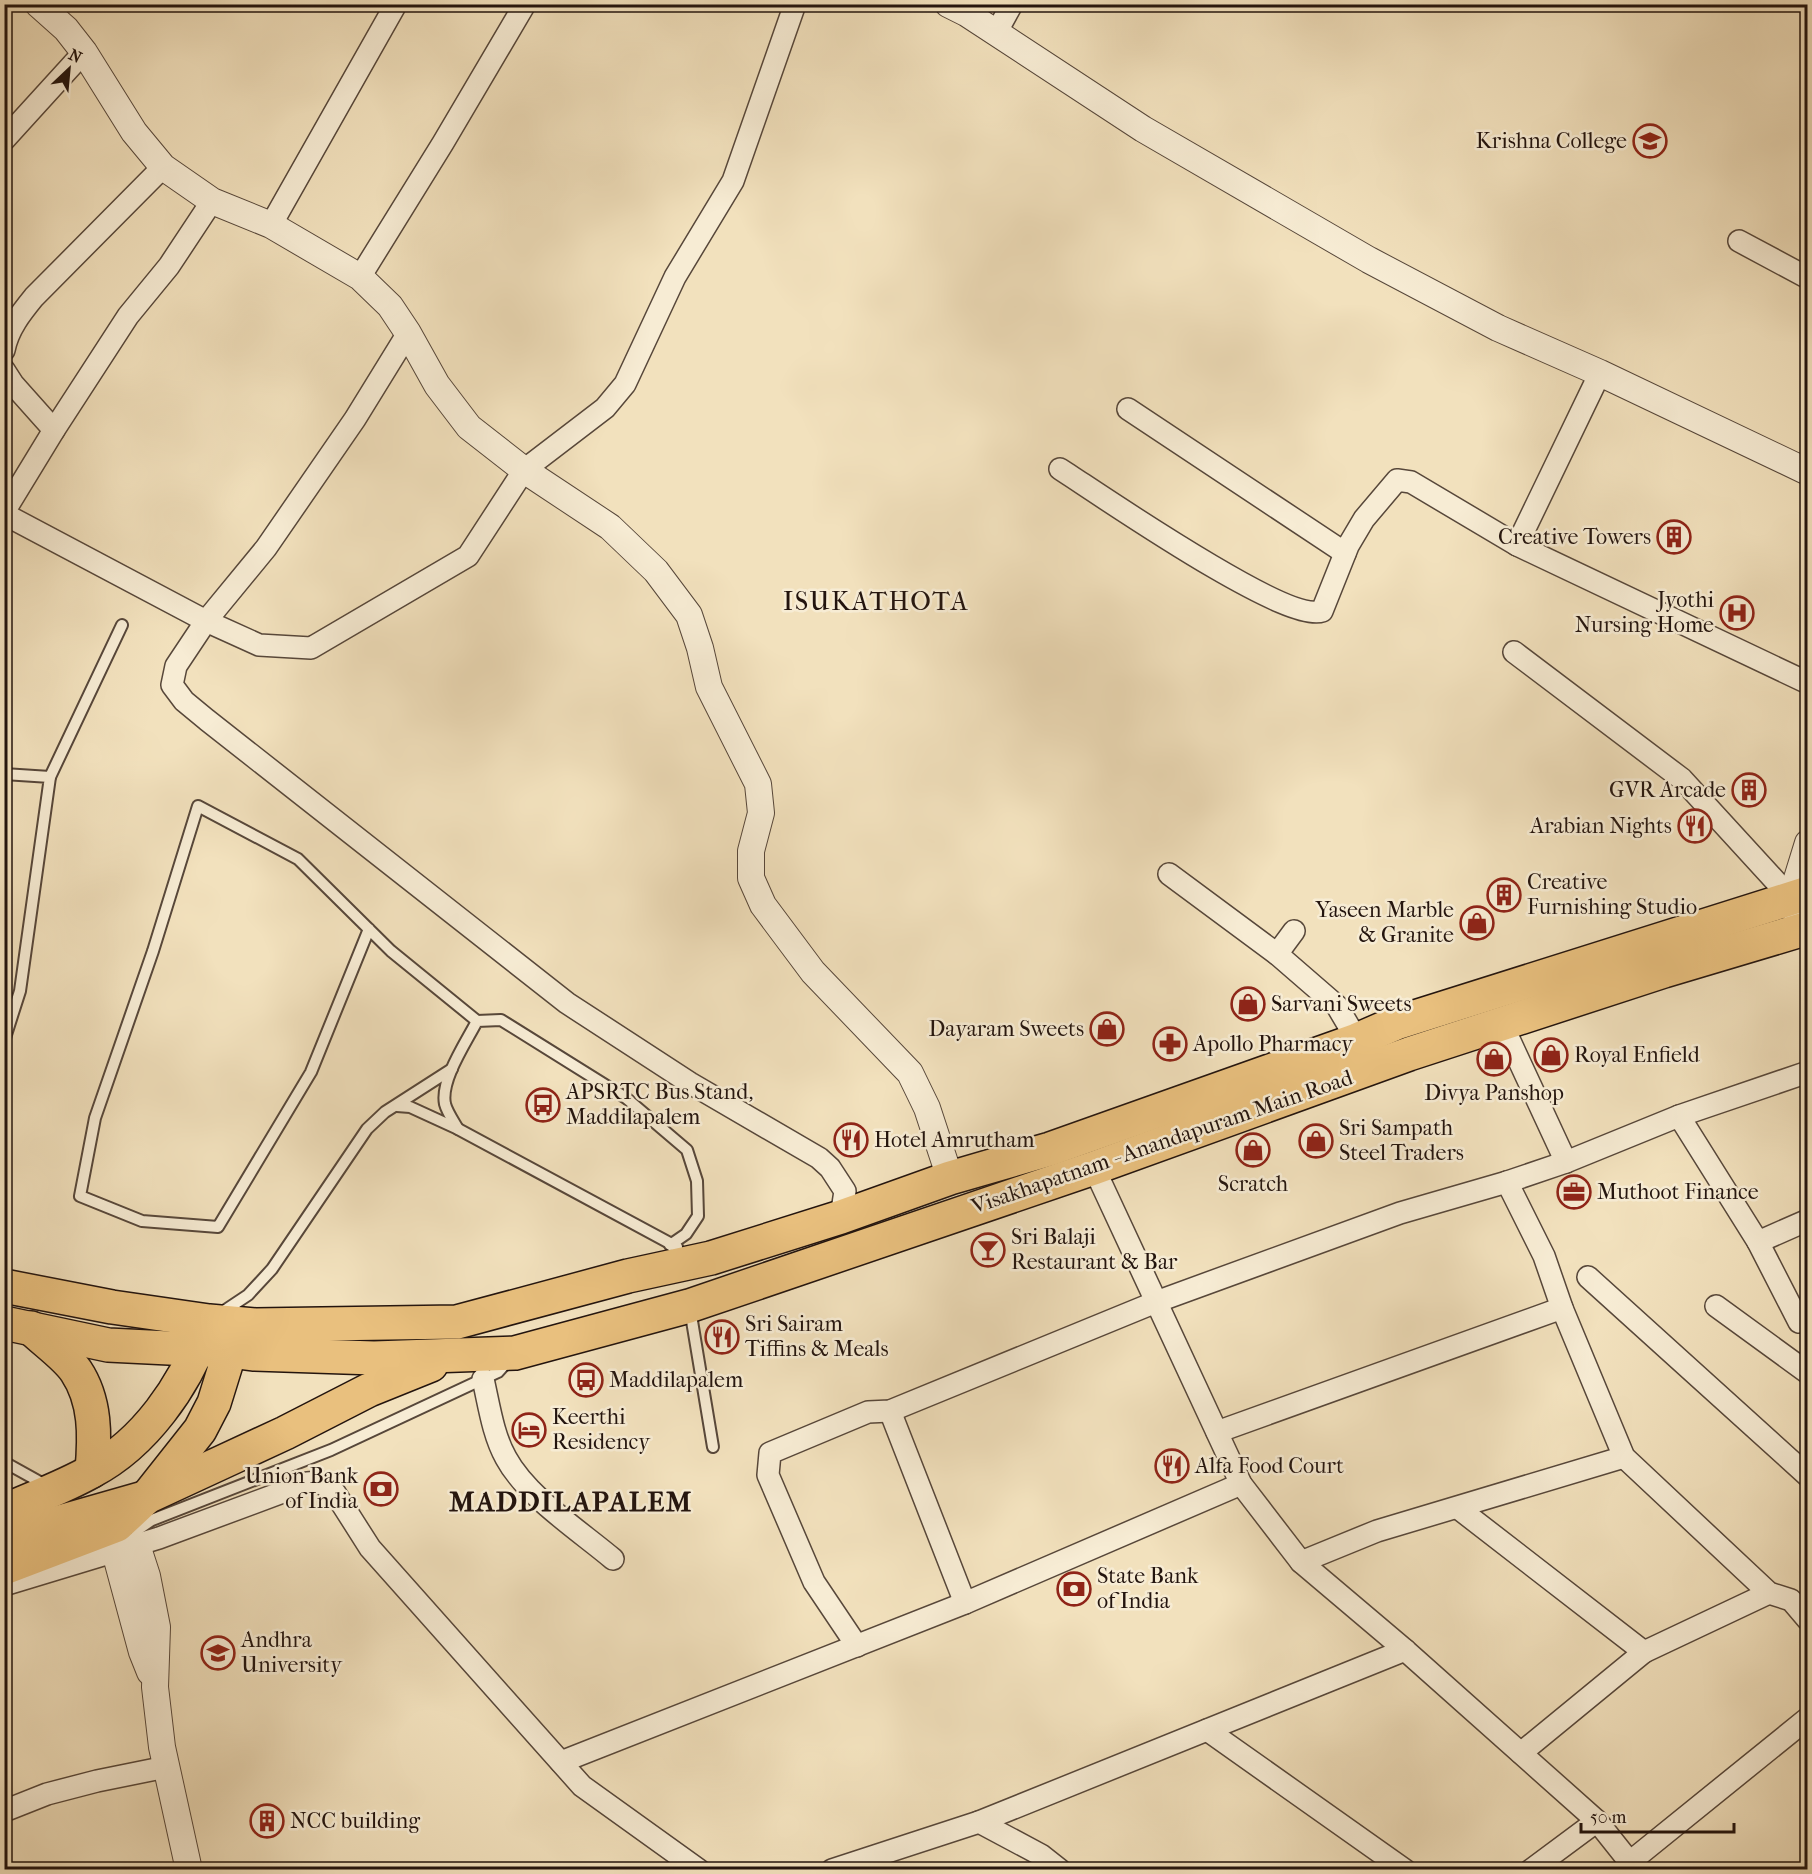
<svg xmlns="http://www.w3.org/2000/svg" width="1812" height="1874" font-family="'IM FELL French Canon',serif">
  <style>
    .lines { fill: none; stroke-linecap: round; stroke-linejoin: round }
    .service-casing { stroke: #57473a; stroke-width: 14 }
    .minor-casing { stroke: #57473a; stroke-width: 24 }
    .tertiary-casing { stroke: #57473a; stroke-width: 28 }
    .primary-casing { stroke: #23140e; stroke-width: 36 }
    .service { stroke: #f7ecd4; stroke-width: 10 }
    .minor { stroke: #f7ecd4; stroke-width: 21 }
    .tertiary { stroke: #f7ecd4; stroke-width: 26 }
    .primary { stroke: #e9c07e; stroke-width: 33 }
    .labels { text-anchor: middle; dominant-baseline: central; stroke-width: 5; stroke-linejoin: round; paint-order: stroke }
    .poi-label { font-size: 22px; fill: #23140e; stroke: #f7ecd4; text-anchor: start }
    .street-label { font-size: 22px; fill: #23140e; stroke: #f7ecd4 }
    .quarter-label { font-size: 26px; letter-spacing: 1.5px; fill: #23140e; stroke: #f7ecd4 }
    .district-label { font-size: 28px; font-weight: bold; letter-spacing: 1.5px; fill: #23140e; stroke: #f7ecd4 }
  </style>
  <rect width="100%" height="100%" fill="#f2e1bd"/>
  <filter id="stains"><feTurbulence type="fractalNoise" baseFrequency=".00333" numOctaves="4"/><feColorMatrix values="0 0 0 0 .2 0 0 0 0 .09 0 0 0 0 .02 0 0 0 .5 -.17"/></filter>
  <radialGradient id="worn" r=".72"><stop offset=".6" stop-color="#630" stop-opacity="0"/><stop offset="1" stop-color="#630" stop-opacity=".3"/></radialGradient>
  <g class="lines">
    <defs>
      <g id="service">
        <polyline points="4,774 50,777 20,991 4,1041"/>
        <polyline points="50,777 122,625"/>
        <polyline points="369,929 311,1072 218,1227 142,1221 80,1196 95,1118 153,951 198,806 298,859 391,951 477,1021"/>
        <polyline points="397,1106 410,1107 458,1129 677,1247"/>
        <path d="M458 1129C454 1122 447 1112 445 1104 440 1080 467 1041 477 1021L501 1020 626 1098 687 1150 697 1181 698 1216 686 1234 670 1245"/>
        <polyline points="690,1309 713,1447"/>
        <polyline points="218,1315 248,1295 272,1269 367,1129 385,1112 452,1069"/>
        <polyline points="4,1462 49,1487"/>
        <polyline points="136,1531 152,1520 331,1450 498,1372 509,1360"/>
      </g>
      <g id="minor">
        <polyline points="996,33 1012,4"/>
        <polyline points="4,140 84,52"/>
        <polyline points="271,225 396,4"/>
        <polyline points="1739,241 1808,278"/>
        <polyline points="360,277 443,143 525,4"/>
        <polyline points="408,333 355,419 266,548 206,621 176,666 172,685 184,701 207,720 567,1003 690,1083 819,1158 830,1168 845,1191 841,1217"/>
        <path d="M4 350C8 329 21 313 34 297L163 167"/>
        <polyline points="4,370 13,384 54,430"/>
        <polyline points="1600,373 1517,545 1808,683"/>
        <polyline points="1128,409 1345,553"/>
        <path d="M1060 469C1099 494 1286 624 1322 611L1348 546 1364 519 1397 480 1411 482 1517 545"/>
        <polyline points="4,512 54,430 128,316 169,266 212,201"/>
        <polyline points="4,514 206,621 259,645 311,648 468,556 524,470 605,408 625,384 675,277 733,181 795,4"/>
        <polyline points="1514,652 1682,779 1791,898"/>
        <polyline points="1169,874 1277,954"/>
        <polyline points="1294,931 1277,954 1337,1006 1357,1040"/>
        <polyline points="1502,1024 1566,1162"/>
        <polyline points="1679,1116 1758,1242 1808,1220"/>
        <polyline points="1094,1168 1241,1484 1301,1562 1405,1650 1597,1821 1636,1870"/>
        <polyline points="1507,1182 1544,1256 1562,1308 1624,1457 1769,1593 1791,1600 1808,1620"/>
        <polyline points="1758,1242 1799,1322"/>
        <polyline points="1588,1277 1808,1476"/>
        <polyline points="1716,1306 1808,1373"/>
        <path d="M483 1379C489 1405 493 1435 506 1458 527 1497 580 1531 613 1559"/>
        <polyline points="890,1411 965,1603"/>
        <polyline points="1217,1432 1562,1308"/>
        <polyline points="1458,1508 1644,1652 1769,1593"/>
        <polyline points="1301,1562 1377,1531 1624,1457"/>
        <polyline points="4,1585 159,1538 307,1483 320,1482 335,1493 370,1548 582,1786 699,1870"/>
        <polyline points="857,1646 814,1582 768,1475 770,1453 868,1412 890,1411 1156,1302 1400,1213 1507,1182 1566,1162 1679,1116 1808,1072"/>
        <polyline points="1207,1730 1405,1870"/>
        <polyline points="1521,1753 1644,1652"/>
        <polyline points="561,1762 965,1603 1241,1484"/>
        <polyline points="4,1811 47,1794 97,1781 166,1767"/>
        <polyline points="979,1822 1405,1650"/>
        <polyline points="1630,1862 1808,1718"/>
        <polyline points="832,1870 979,1822 1041,1855 1060,1870"/>
        <polyline points="1531,1870 1597,1821"/>
      </g>
      <g id="tertiary">
        <polyline points="38,4 66,29 84,52 134,132 163,167 212,201 271,225 360,277 390,306 408,333 437,385 469,427 524,470 610,527 656,571 689,615 700,648 709,687 758,784 761,813 751,851 751,878 763,905 813,972 910,1073 927,1108 950,1178"/>
        <polyline points="948,4 966,13 1143,129 1369,260 1498,328 1600,373 1808,472"/>
        <polyline points="1796,912 1791,898 1808,843"/>
        <polyline points="137,1545 147,1576 157,1627 155,1687 162,1747 189,1870"/>
        <polyline points="115,1552 142,1652 150,1672"/>
      </g>
      <g id="primary">
        <polyline points="4,1286 112,1307 209,1321 255,1325 457,1322 628,1276 711,1258 841,1217 950,1178 1050,1149 1357,1040 1396,1023 1808,893"/>
        <polyline points="4,1323 108,1345 230,1351 253,1354 374,1358 515,1353 689,1306 1094,1168 1409,1054 1664,971 1808,928"/>
        <path d="M31 1328C44 1341 66 1356 76 1371 96 1401 95 1436 92 1471"/>
        <path d="M4 1511C33 1498 64 1487 92 1471 145 1443 184 1386 205 1331"/>
        <polyline points="4,1541 42,1527 147,1497 285,1433 369,1390 431,1365"/>
        <polyline points="4,1568 117,1525 147,1497 200,1430 214,1403 236,1332"/>
      </g>
    </defs>
    <!-- service casing -->
    <use href="#service" class="service-casing"/>
    <!-- minor casing -->
    <use href="#minor" class="minor-casing"/>
    <!-- tertiary casing -->
    <use href="#tertiary" class="tertiary-casing"/>
    <!-- primary casing -->
    <use href="#primary" class="primary-casing"/>
    <!-- service -->
    <use href="#service" class="service"/>
    <!-- minor -->
    <use href="#minor" class="minor"/>
    <!-- tertiary -->
    <use href="#tertiary" class="tertiary"/>
    <!-- primary -->
    <use href="#primary" class="primary"/>
  </g>
  <!-- icons -->
  <defs>
    <symbol id="university-ring" viewBox="-11 -11 22 22"><circle r="9.5" fill="#f7ecd4" stroke="#8f2418" stroke-width="1.5"/><path d="M0-5L7-2L0 1L-7-2ZM-4 1L0 2.5L4 1V4Q0 6-4 4Z" fill="#8f2418"/></symbol>
    <symbol id="building-ring" viewBox="-11 -11 22 22"><circle r="9.5" fill="#f7ecd4" stroke="#8f2418" stroke-width="1.5"/><path d="M-4-6H4V6H1V3H-1V6H-4ZM-2.5-4.3h1.7v1.8h-1.7ZM.8-4.3h1.7v1.8H.8ZM-2.5-1h1.7V.8h-1.7ZM.8-1h1.7V.8H.8Z" fill="#8f2418"/></symbol>
    <symbol id="hospital-ring" viewBox="-11 -11 22 22"><circle r="9.5" fill="#f7ecd4" stroke="#8f2418" stroke-width="1.5"/><path d="M-5-5h3v3.5h4V-5h3V5h-3V1.5h-4V5h-3Z" fill="#8f2418"/></symbol>
    <symbol id="restaurant-ring" viewBox="-11 -11 22 22"><circle r="9.5" fill="#f7ecd4" stroke="#8f2418" stroke-width="1.5"/><path d="M-5-6h1v4h1v-4h1v4h1v-4h1v5L-1.5 .5V6h-2V.5L-5-1ZM5-6V6H3V1.5H1.5Q1.5-4 5-6Z" fill="#8f2418"/></symbol>
    <symbol id="shop-ring" viewBox="-11 -11 22 22"><circle r="9.5" fill="#f7ecd4" stroke="#8f2418" stroke-width="1.5"/><path d="M-5-2.5h2.3a2.7 3.5 0 0 1 5.4 0H5L5.5 6h-11ZM-1.5-2.5h3a1.5 2.3 0 0 0-3 0Z" fill="#8f2418"/></symbol>
    <symbol id="pharmacy-ring" viewBox="-11 -11 22 22"><circle r="9.5" fill="#f7ecd4" stroke="#8f2418" stroke-width="1.5"/><path d="M-2-6h4v4h4v4h-4v4h-4v-4h-4v-4h4Z" fill="#8f2418"/></symbol>
    <symbol id="bus-ring" viewBox="-11 -11 22 22"><circle r="9.5" fill="#f7ecd4" stroke="#8f2418" stroke-width="1.5"/><path d="M-5-6H5V4H4V6H2V4H-2V6H-4V4H-5ZM-3.5-4V0h7V-4ZM-3.5 1.2v1.5H-2V1.2ZM2 1.2v1.5H3.5V1.2Z" fill="#8f2418"/></symbol>
    <symbol id="office-ring" viewBox="-11 -11 22 22"><circle r="9.5" fill="#f7ecd4" stroke="#8f2418" stroke-width="1.5"/><path d="M-6-3h4V-5.5h4V-3h4V5H-6ZM-1-4.5V-3h2v-1.5ZM-6 0V1H6V0Z" fill="#8f2418"/></symbol>
    <symbol id="bar-ring" viewBox="-11 -11 22 22"><circle r="9.5" fill="#f7ecd4" stroke="#8f2418" stroke-width="1.5"/><path d="M-6-5H6L.8 .8V4.5H3.5V6h-7V4.5H-.8V.8Z" fill="#8f2418"/></symbol>
    <symbol id="hotel-ring" viewBox="-11 -11 22 22"><circle r="9.5" fill="#f7ecd4" stroke="#8f2418" stroke-width="1.5"/><path d="M-6-4.5h1.5V1H6V5H4.5V3h-9V5H-6ZM-4 0a1.8 1.8 0 1 1 3.6 0ZM.5 0V-2.5h3Q6-2.5 6 0Z" fill="#8f2418"/></symbol>
    <symbol id="bank-ring" viewBox="-11 -11 22 22"><circle r="9.5" fill="#f7ecd4" stroke="#8f2418" stroke-width="1.5"/><path d="M-6-4H6V4H-6ZM0-2.3a2.3 2.3 0 1 0 0 4.6a2.3 2.3 0 1 0 0-4.6Z" fill="#8f2418"/></symbol>
  </defs>
  <g fill-rule="evenodd">
    <use href="#university-ring" x="1631" y="122" width="38" height="38"/>
    <use href="#building-ring" x="1655" y="518" width="38" height="38"/>
    <use href="#hospital-ring" x="1718" y="594" width="38" height="38"/>
    <use href="#building-ring" x="1730" y="771" width="38" height="38"/>
    <use href="#restaurant-ring" x="1676" y="807" width="38" height="38"/>
    <use href="#building-ring" x="1485" y="876" width="38" height="38"/>
    <use href="#shop-ring" x="1458" y="904" width="38" height="38"/>
    <use href="#shop-ring" x="1229" y="985" width="38" height="38"/>
    <use href="#shop-ring" x="1088" y="1010" width="38" height="38"/>
    <use href="#pharmacy-ring" x="1151" y="1025" width="38" height="38"/>
    <use href="#shop-ring" x="1532" y="1036" width="38" height="38"/>
    <use href="#shop-ring" x="1475" y="1040" width="38" height="38"/>
    <use href="#bus-ring" x="524" y="1086" width="38" height="38"/>
    <use href="#restaurant-ring" x="832" y="1121" width="38" height="38"/>
    <use href="#shop-ring" x="1297" y="1122" width="38" height="38"/>
    <use href="#shop-ring" x="1234" y="1131" width="38" height="38"/>
    <use href="#office-ring" x="1555" y="1173" width="38" height="38"/>
    <use href="#bar-ring" x="969" y="1231" width="38" height="38"/>
    <use href="#restaurant-ring" x="703" y="1318" width="38" height="38"/>
    <use href="#bus-ring" x="567" y="1361" width="38" height="38"/>
    <use href="#hotel-ring" x="510" y="1411" width="38" height="38"/>
    <use href="#restaurant-ring" x="1153" y="1447" width="38" height="38"/>
    <use href="#bank-ring" x="362" y="1470" width="38" height="38"/>
    <use href="#bank-ring" x="1055" y="1570" width="38" height="38"/>
    <use href="#university-ring" x="199" y="1634" width="38" height="38"/>
    <use href="#building-ring" x="248" y="1802" width="38" height="38"/>
  </g>
  <g class="labels">
    <!-- poi labels -->
    <g class="poi-label">
      <text x="1627" y="141" text-anchor="end">Krishna College</text>
      <text x="1651" y="537" text-anchor="end">Creative Towers</text>
      <text x="1714" y="600" text-anchor="end">Jyothi<tspan x="1714" dy="25">Nursing Home</tspan></text>
      <text x="1726" y="790" text-anchor="end">GVR Arcade</text>
      <text x="1672" y="826" text-anchor="end">Arabian Nights</text>
      <text x="1527" y="882">Creative<tspan x="1527" dy="25">Furnishing Studio</tspan></text>
      <text x="1454" y="910" text-anchor="end">Yaseen Marble<tspan x="1454" dy="25">&amp; Granite</tspan></text>
      <text x="1271" y="1004">Sarvani Sweets</text>
      <text x="1084" y="1029" text-anchor="end">Dayaram Sweets</text>
      <text x="1193" y="1044">Apollo Pharmacy</text>
      <text x="1574" y="1055">Royal Enfield</text>
      <text x="566" y="1092">APSRTC Bus Stand,<tspan x="566" dy="25">Maddilapalem</tspan></text>
      <text x="1494" y="1093" text-anchor="middle">Divya Panshop</text>
      <text x="1339" y="1128">Sri Sampath<tspan x="1339" dy="25">Steel Traders</tspan></text>
      <text x="874" y="1140">Hotel Amrutham</text>
      <text x="1253" y="1184" text-anchor="middle">Scratch</text>
      <text x="1597" y="1192">Muthoot Finance</text>
      <text x="1011" y="1237">Sri Balaji<tspan x="1011" dy="25">Restaurant &amp; Bar</tspan></text>
      <text x="745" y="1324">Sri Sairam<tspan x="745" dy="25">Tiffins &amp; Meals</tspan></text>
      <text x="609" y="1380">Maddilapalem</text>
      <text x="552" y="1417">Keerthi<tspan x="552" dy="25">Residency</tspan></text>
      <text x="1195" y="1466">Alfa Food Court</text>
      <text x="358" y="1476" text-anchor="end">Union Bank<tspan x="358" dy="25">of India</tspan></text>
      <text x="1097" y="1576">State Bank<tspan x="1097" dy="25">of India</tspan></text>
      <text x="241" y="1640">Andhra<tspan x="241" dy="25">University</tspan></text>
      <text x="290" y="1821">NCC building</text>
    </g>
    <!-- street labels -->
    <g class="street-label">
      <text transform="translate(1162 1142) rotate(-19)">Visakhapatnam - Anandapuram Main Road</text>
    </g>
    <!-- quarter labels -->
    <g class="quarter-label">
      <text x="876" y="601">ISUKATHOTA</text>
    </g>
    <!-- district labels -->
    <g class="district-label">
      <text x="571" y="1501">MADDILAPALEM</text>
    </g>
  </g>
  <!-- margin -->
  <rect width="1812" height="1874" fill="none" stroke="#f2e1bd" stroke-width="24"/>
  <rect x="6" y="6" width="1800" height="1862" fill="none" stroke="#23140e" stroke-width="3"/>
  <rect x="12" y="12" width="1788" height="1850" fill="none" stroke="#23140e" stroke-width="1.5"/>
  <!-- north arrow -->
  <g transform="translate(69 69) rotate(26)" stroke="#f7ecd4" stroke-width="4.5" paint-order="stroke">
  <path d="M0-4.5L10 22L0 15L-10 22Z" fill="#23140e"/>
  <text y="-9" font-size="16" font-weight="bold" text-anchor="middle" fill="#23140e">N</text>
  </g>
  <!-- scale -->
  <path d="M1581 1823v9h153v-9" fill="none" stroke="#23140e" stroke-width="3"/>
  <text x="1590" y="1823" font-size="18" fill="#23140e" stroke="#f7ecd4" stroke-width="4.5" paint-order="stroke">50 m</text>
  <rect width="100%" height="100%" filter="url(#stains)"/>
  <rect width="100%" height="100%" fill="url(#worn)"/>
</svg>
